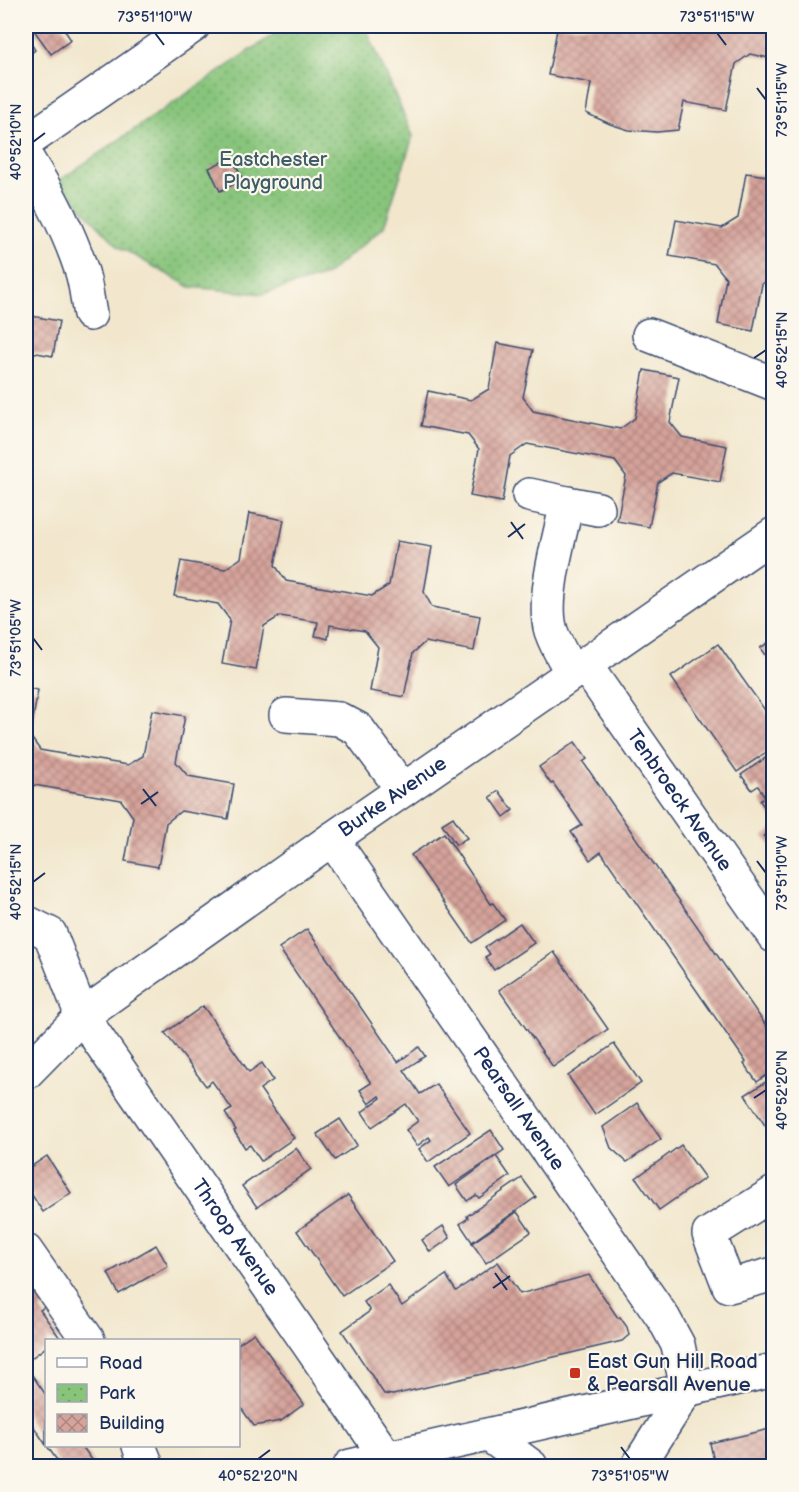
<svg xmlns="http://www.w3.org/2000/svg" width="799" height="1492" font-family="'Balsamiq Sans',sans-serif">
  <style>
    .park { fill: url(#park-dots); stroke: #527a6c; stroke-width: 1.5 }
    .building { fill: url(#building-cross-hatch) }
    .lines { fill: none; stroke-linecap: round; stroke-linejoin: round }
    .minor-casing { stroke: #3b4b6f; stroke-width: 36 }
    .major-casing { stroke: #3b4b6f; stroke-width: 36 }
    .minor { stroke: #fff; stroke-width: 33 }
    .major { stroke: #fff; stroke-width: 33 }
    .ticks { fill: none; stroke: #1b2f5e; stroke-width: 2 }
    .poi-dot { fill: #c8321e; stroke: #fbf7ec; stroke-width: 2 }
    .labels { text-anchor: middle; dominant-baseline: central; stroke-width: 4.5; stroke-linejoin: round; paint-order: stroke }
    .park-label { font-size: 20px; fill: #3c5c67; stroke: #fbf7ec }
    .street-label { font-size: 20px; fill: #1b2f5e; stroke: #fbf7ec }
    .poi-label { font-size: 20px; fill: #1b2f5e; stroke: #fbf7ec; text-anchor: start }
    .neatline { fill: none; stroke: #1b2f5e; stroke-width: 2 }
    .ticks-label { font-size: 15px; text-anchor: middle; fill: #1b2f5e }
  </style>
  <defs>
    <pattern id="park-dots" width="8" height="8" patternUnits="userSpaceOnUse" patternTransform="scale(1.5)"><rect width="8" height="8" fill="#88c57b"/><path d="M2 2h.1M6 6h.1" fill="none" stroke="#6ea068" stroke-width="1.8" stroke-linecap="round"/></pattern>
    <pattern id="building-cross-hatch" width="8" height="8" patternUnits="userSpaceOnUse" patternTransform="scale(1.5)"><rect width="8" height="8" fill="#d6a39a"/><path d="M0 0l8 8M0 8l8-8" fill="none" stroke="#ad8581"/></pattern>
  </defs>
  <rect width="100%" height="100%" fill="#fbf7ec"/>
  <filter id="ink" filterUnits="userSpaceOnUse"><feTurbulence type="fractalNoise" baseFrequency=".0167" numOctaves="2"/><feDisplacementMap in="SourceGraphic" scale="12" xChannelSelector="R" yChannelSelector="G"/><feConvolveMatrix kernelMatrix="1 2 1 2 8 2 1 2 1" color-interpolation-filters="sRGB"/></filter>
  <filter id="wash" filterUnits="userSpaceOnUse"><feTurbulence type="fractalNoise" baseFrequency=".008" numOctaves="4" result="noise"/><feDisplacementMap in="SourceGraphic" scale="24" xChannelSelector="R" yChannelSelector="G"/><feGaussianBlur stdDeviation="1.35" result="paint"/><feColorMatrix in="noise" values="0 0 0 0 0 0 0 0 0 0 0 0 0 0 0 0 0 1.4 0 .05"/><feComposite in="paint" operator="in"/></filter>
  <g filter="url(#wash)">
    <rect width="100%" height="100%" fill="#f2e7cd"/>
    <!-- park -->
    <polygon class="park" points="286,26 365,26 413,136 384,227 326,275 263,294 190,287 119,247 57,182"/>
    <g id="blocks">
      <!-- building -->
      <g class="building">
        <polygon points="31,26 62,26 71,40 51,54"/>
        <polygon points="554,26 774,26 774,59 750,54 736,64 726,110 684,102 678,130 657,132 629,130 610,124 586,113 591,83 548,75 557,30"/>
        <polygon points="26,35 35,50 26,57"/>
        <polygon points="232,157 243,180 220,191 209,168"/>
        <polygon points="746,173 774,177 774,211 771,225 774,229 774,275 762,284 753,331 718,324 726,278 715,264 669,256 676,220 722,228 738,218"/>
        <polygon points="26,315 59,321 53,356 26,351"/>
        <polygon points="497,343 533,350 523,397 533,411 620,429 635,418 644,370 679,377 670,422 682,437 727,446 720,482 672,473 658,482 649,527 617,521 626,476 615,461 527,444 510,456 502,502 470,496 479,449 468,435 421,426 428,391 471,400 489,389"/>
        <polygon points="249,513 284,520 275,565 286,581 372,596 389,585 397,541 432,547 424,592 432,607 480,616 474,651 425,642 413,653 404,697 370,691 378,647 365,631 330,625 328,639 321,637 315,636 318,622 280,616 264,626 256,670 222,664 230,620 218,604 174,596 181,561 225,569 241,558"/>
        <polygon points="774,639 774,668 760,648"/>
        <polygon points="718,644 774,723 774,747 737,772 671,677"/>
        <polygon points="26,688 38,690 30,736 40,750 85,758 128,765 143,756 152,710 185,716 176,762 188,776 234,784 228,819 181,811 166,823 158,867 125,861 133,817 121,800 34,785 26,792"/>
        <polygon points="575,742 587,759 583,762 774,1037 774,1070 757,1082 744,1064 746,1062 601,852 590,860 571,832 582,825 553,783 551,784 539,767"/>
        <polygon points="774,752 774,817 772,818 760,801 765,797 758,786 752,790 741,775"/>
        <polygon points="499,791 513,810 504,817 490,797"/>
        <polygon points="453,817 467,838 456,845 442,824"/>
        <polygon points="774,829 774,851 764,836"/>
        <polygon points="444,833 491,904 493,903 505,920 472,943 411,855"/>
        <polygon points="520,923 534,943 494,970 485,957 490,954 485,947"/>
        <polygon points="307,929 398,1062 419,1047 425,1056 404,1070 420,1094 436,1084 470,1133 428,1162 419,1149 431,1140 429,1137 417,1146 406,1130 418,1121 406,1104 372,1127 362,1112 381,1098 380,1096 369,1104 360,1090 371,1083 279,948"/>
        <polygon points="554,952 608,1029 553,1067 499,990"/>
        <polygon points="203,1006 249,1072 262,1063 273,1080 260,1089 294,1138 261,1161 250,1145 245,1148 234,1131 236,1130 225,1113 232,1109 212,1081 206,1086 165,1033"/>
        <polygon points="614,1044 641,1083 595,1115 568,1076"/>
        <polygon points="774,1077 774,1139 745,1095"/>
        <polygon points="637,1103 661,1139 627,1162 611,1148 603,1127"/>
        <polygon points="340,1119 357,1145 335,1160 317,1134"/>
        <polygon points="491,1130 504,1150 449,1187 435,1167"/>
        <polygon points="681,1145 705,1178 659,1210 636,1178"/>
        <polygon points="296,1148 311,1169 257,1207 242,1186"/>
        <polygon points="47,1156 71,1193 43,1212 26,1186 26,1170"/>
        <polygon points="496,1156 510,1176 479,1198 476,1195 467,1201 456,1185"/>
        <polygon points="522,1178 536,1197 472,1242 460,1224 468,1218 467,1216"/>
        <polygon points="348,1195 393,1261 342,1296 297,1231"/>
        <polygon points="517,1212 531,1232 486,1263 472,1243"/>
        <polygon points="443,1226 450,1238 430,1252 422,1240"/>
        <polygon points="156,1245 168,1266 119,1294 108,1273"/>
        <polygon points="498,1262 520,1294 589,1275 618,1318 620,1317 627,1327 629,1335 622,1341 393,1395 384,1394 342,1331 370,1311 364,1302 388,1285 402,1306 446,1275 456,1291"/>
        <polygon points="40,1284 52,1302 40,1310 60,1338 57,1340 46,1340 46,1347 26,1362 26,1288 28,1292"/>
        <polygon points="254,1333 304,1404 281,1421 254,1426 238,1404 238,1344"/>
        <polygon points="32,1375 46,1395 46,1445 26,1415 26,1380"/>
        <polygon points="774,1428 774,1466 715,1466 710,1443"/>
        <polygon points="47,1446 82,1446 95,1464 85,1466 61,1466"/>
      </g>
    </g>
  </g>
  <g filter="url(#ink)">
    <use href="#blocks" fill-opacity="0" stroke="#3b4b6f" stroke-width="1.5"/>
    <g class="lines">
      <defs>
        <g id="minor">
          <polyline points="26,142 193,26"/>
          <path d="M26 157C48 192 68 229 81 269 86 283 87 300 90 314"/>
          <polyline points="649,335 774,384"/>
          <path d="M529 495 567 503C560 536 541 599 551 631 556 646 565 660 572 673"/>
          <polyline points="567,503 598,509"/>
          <path id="s1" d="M585 665 774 936"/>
          <polyline points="286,715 339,719 358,729 403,790"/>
          <path id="s2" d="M332 839 664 1319 678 1345 687 1389 638 1466"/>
          <path id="s3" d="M26 922 50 934 82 1016 387 1458"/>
          <polyline points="774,1193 709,1234 729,1286 774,1274"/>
          <polyline points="26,1251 88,1340"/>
          <polyline points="489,1435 531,1466"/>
          <polyline points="139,1446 147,1466"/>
        </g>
        <g id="major">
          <path id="s4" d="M26 1073 82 1016 332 839 774 534"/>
          <polyline points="350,1466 774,1370"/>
        </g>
      </defs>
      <!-- minor casing -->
      <use href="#minor" class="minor-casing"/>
      <!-- major casing -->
      <use href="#major" class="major-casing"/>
      <!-- minor -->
      <use href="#minor" class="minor"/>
      <!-- major -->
      <use href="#major" class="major"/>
    </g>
  </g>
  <!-- ticks -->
  <path class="ticks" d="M155 33 164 45M717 33 726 45M757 88 766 100M33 142 45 133M754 358 766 350M511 522 523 539M508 537 525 524M33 638 42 650M143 789 156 806M141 804 158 792M757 861 766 873M33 882 45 873M754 1098 766 1090M495 1273 507 1290M493 1288 510 1276M621 1447 630 1459M258 1459 270 1450"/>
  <!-- markers -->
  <rect class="poi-dot" x="569" y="1367" width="12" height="12" rx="3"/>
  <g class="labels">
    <!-- park labels -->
    <g class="park-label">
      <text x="273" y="160">Eastchester<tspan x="273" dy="23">Playground</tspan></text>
    </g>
    <!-- street labels -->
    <g class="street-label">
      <text stroke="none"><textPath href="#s4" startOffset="460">Burke Avenue</textPath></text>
      <text stroke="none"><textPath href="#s1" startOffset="165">Tenbroeck Avenue</textPath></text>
      <text stroke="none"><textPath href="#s2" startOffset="328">Pearsall Avenue</textPath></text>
      <text stroke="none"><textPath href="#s3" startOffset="384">Throop Avenue</textPath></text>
    </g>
    <!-- poi labels -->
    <g class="poi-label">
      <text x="587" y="1362">East Gun Hill Road<tspan x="587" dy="23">&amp; Pearsall Avenue</tspan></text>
    </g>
  </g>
  <!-- margin -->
  <rect width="799" height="1492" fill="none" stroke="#fbf7ec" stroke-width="66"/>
  <!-- legend -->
  <rect x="45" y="1339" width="195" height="108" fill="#fbf7ec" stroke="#a1a7b3" stroke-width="1.5"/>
  <rect x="57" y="1358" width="30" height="9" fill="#ffffff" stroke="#a1a7b3" stroke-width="1.5"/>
  <text x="99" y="1369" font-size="18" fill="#1b2f5e">Road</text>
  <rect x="57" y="1384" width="30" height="18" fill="url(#park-dots)" stroke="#a1a7b3" stroke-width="1.5"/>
  <text x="99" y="1399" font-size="18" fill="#1b2f5e">Park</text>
  <rect x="57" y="1414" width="30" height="18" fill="url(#building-cross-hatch)" stroke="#a1a7b3" stroke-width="1.5"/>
  <text x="99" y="1429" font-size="18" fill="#1b2f5e">Building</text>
  <rect x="33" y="33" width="733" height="1426" class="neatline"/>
  <g class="ticks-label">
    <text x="155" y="22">73°51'10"W</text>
    <text x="717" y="22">73°51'15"W</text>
    <text transform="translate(782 100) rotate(-90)" y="5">73°51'15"W</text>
    <text transform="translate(16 142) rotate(-90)" y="5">40°52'10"N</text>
    <text transform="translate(782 350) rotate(-90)" y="5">40°52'15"N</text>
    <text transform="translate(16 638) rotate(-90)" y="5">73°51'05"W</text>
    <text transform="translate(782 873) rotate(-90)" y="5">73°51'10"W</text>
    <text transform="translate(16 882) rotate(-90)" y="5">40°52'15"N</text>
    <text transform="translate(782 1090) rotate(-90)" y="5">40°52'20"N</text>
    <text x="258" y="1481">40°52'20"N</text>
    <text x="630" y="1481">73°51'05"W</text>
  </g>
</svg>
